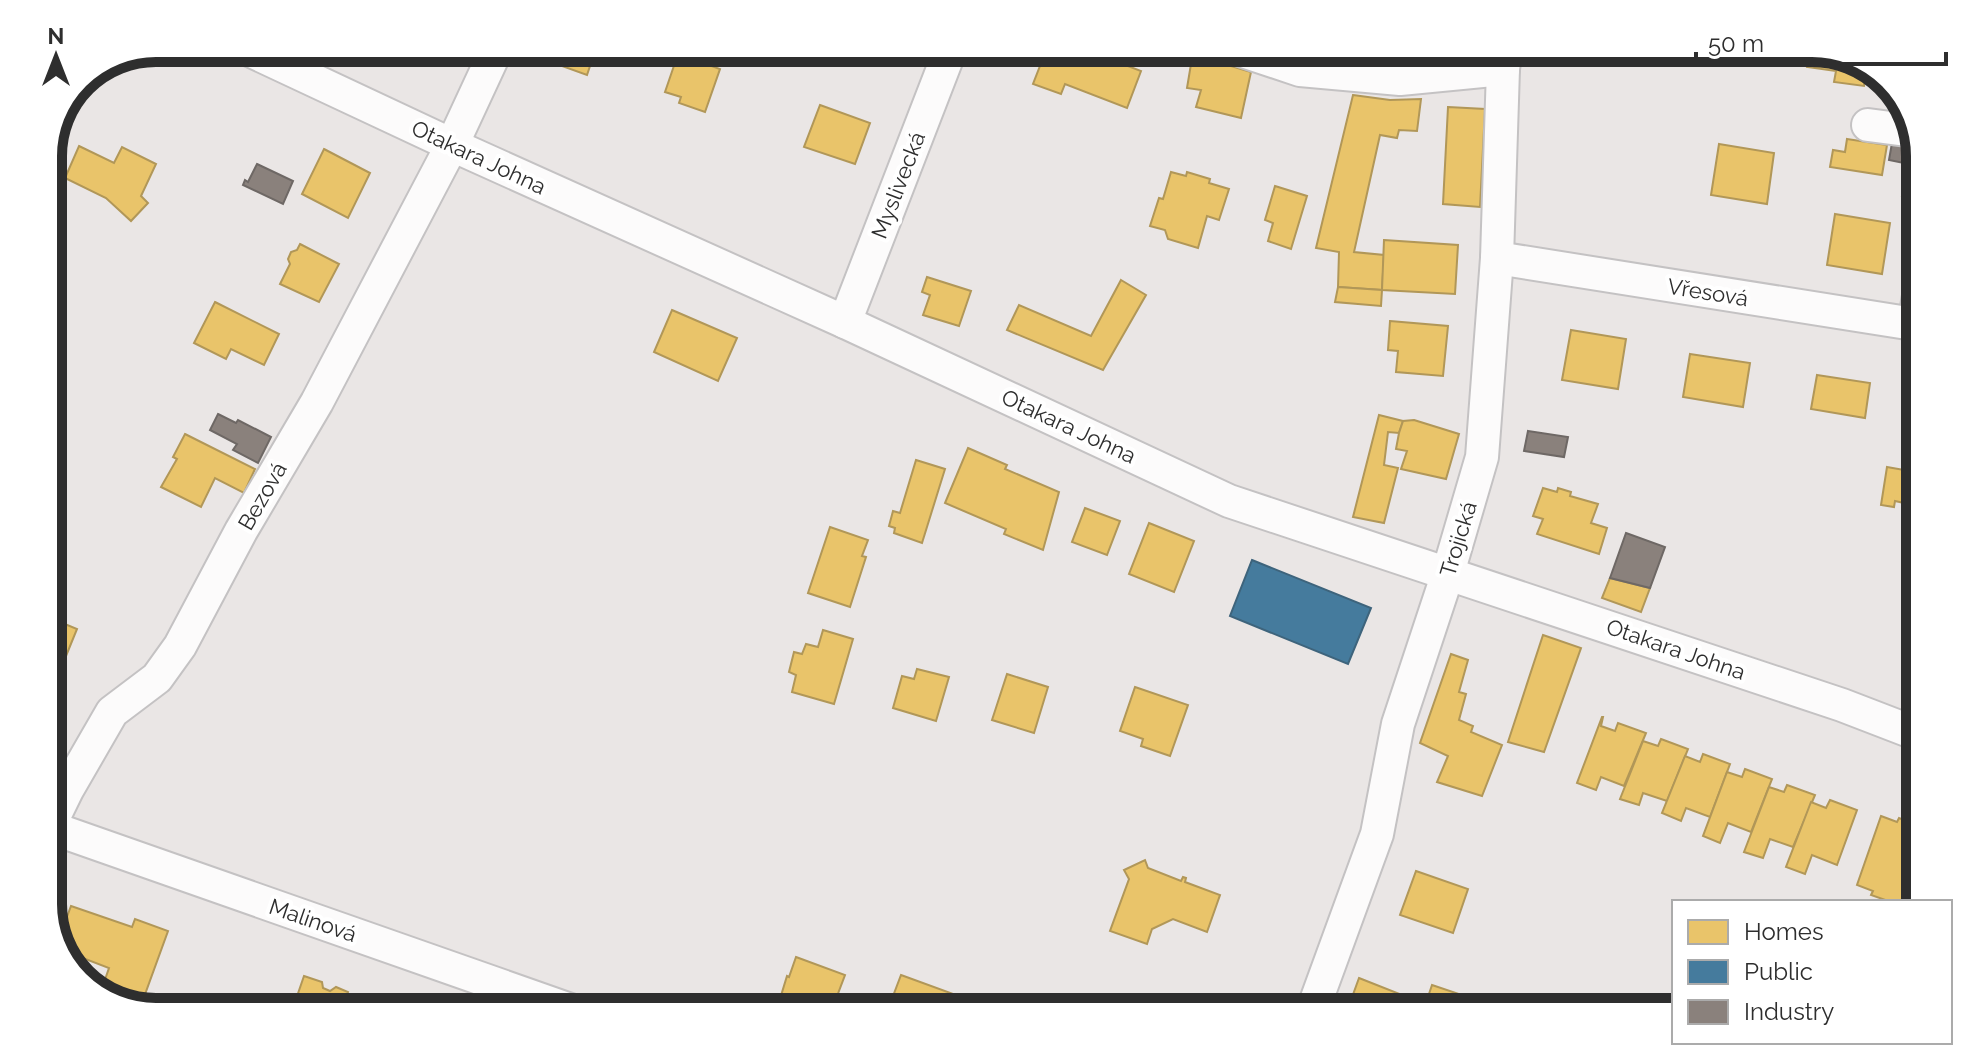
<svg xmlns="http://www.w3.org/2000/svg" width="1968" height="1060" font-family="Raleway,sans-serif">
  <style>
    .homes { fill: #e9c46a; stroke: #b19758; stroke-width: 2 }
    .public { fill: #457b9d; stroke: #3e647c; stroke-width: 2 }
    .industry { fill: #8a817c; stroke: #6e6865; stroke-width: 2 }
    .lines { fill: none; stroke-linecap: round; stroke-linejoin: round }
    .minor-casing { stroke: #c4c2c3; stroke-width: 36 }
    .minor { stroke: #fcfbfb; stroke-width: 32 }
    .labels { text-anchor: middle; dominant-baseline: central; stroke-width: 8; stroke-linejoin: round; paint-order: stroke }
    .street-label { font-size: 22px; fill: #2e2e2e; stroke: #fff }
    .rim { fill: none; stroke: #2e2e2e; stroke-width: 10 }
  </style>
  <rect width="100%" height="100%" fill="#eae6e5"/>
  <!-- homes -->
  <g class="homes">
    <polygon points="547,48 596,48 587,75 559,65 561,59 545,53"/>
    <polygon points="1047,48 1098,48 1097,54 1141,71 1127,108 1065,84 1061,94 1033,84"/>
    <polygon points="1810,48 1860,59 1867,65 1864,86 1834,82 1836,71 1807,67"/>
    <polygon points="678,54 720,69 705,112 679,103 681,97 665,92"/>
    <polygon points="1192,58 1211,60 1251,72 1241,118 1196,107 1201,90 1187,88"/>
    <polygon points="1353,95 1390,100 1421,99 1417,131 1399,130 1397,138 1380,135 1354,252 1384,255 1382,290 1338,287 1339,252 1316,248"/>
    <polygon points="820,105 870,123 855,164 804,147"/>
    <polygon points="1448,107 1485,109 1480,207 1443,204"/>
    <polygon points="1847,139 1887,145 1882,175 1830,167 1833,150 1845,152"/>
    <polygon points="1719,144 1774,153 1767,204 1711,195"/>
    <polygon points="79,146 114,163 122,147 156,164 141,196 148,203 131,221 106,198 65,178"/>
    <polygon points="324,149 370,173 348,218 302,194"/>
    <polygon points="1914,163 1920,170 1920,198 1902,196 1907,164 1914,165"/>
    <polygon points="1171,172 1186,176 1187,172 1210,179 1209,183 1229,189 1219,220 1207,216 1198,248 1168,239 1165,230 1150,226 1159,198 1163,199"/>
    <polygon points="1275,186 1307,196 1291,249 1268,241 1273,223 1265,220"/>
    <polygon points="1835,214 1890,223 1882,274 1827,265"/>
    <polygon points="1384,240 1458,245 1455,294 1382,290"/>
    <polygon points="300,244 339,264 319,302 280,284 290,264 288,259 291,252 297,250"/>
    <polygon points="927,277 971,291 959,326 923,315 930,295 922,292"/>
    <polygon points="1121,280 1146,295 1103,370 1007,330 1019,305 1091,336"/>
    <polygon points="1338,287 1382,290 1381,306 1335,302"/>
    <polygon points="215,302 279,334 264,365 231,349 226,359 194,343"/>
    <polygon points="672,310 737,338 718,381 654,352"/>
    <polygon points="1390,321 1448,326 1443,376 1396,372 1398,351 1388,350"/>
    <polygon points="1571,330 1626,339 1618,389 1562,380"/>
    <polygon points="1690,354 1750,363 1743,407 1683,397"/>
    <polygon points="1817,375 1870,383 1865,418 1811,409"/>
    <polygon points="1379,415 1403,421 1399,433 1388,432 1384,465 1398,468 1384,523 1353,517"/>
    <polygon points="1414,420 1459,434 1446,479 1401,469 1407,451 1396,449 1399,433 1403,421"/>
    <polygon points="185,434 255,469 244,493 215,478 201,507 161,487 177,459 173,457"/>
    <polygon points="968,448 1007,465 1005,469 1059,492 1043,550 1004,534 1006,529 945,503"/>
    <polygon points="916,460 945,469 922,543 894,533 895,528 889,526 893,511 900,513"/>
    <polygon points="1887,467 1910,471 1904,503 1895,501 1894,507 1881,505"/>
    <polygon points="1543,488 1557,492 1558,488 1571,492 1570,496 1598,504 1591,523 1607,528 1599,554 1537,534 1543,519 1533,516"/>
    <polygon points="1085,508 1120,521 1107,555 1072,542"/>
    <polygon points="1149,523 1194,541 1174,592 1129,574"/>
    <polygon points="830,527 868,540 862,556 866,557 850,607 808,593"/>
    <polygon points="1610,578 1650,588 1641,612 1602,598"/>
    <polygon points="60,622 77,629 51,693 48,691 48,635 50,636 54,625"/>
    <polygon points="823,630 853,639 834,704 792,692 796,675 789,672 794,652 802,654 806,644 818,647"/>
    <polygon points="1543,635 1581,648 1544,752 1508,742"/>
    <polygon points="1451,654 1468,660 1459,692 1466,694 1459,720 1473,726 1471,732 1502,745 1482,796 1437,782 1448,756 1420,743"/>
    <polygon points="917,669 949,677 936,721 893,708 902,676 914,679"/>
    <polygon points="1007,674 1048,687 1034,733 992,720"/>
    <polygon points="1135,687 1188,705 1170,756 1141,746 1143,739 1120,731"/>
    <polygon points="1602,717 1603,717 1601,726 1615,731 1618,723 1646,733 1624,786 1601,777 1596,790 1577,783"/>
    <polygon points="1661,739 1688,749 1667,801 1643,793 1639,805 1620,799 1643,741 1658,746"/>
    <polygon points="1703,754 1730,764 1710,817 1686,808 1681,821 1662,813 1685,756 1700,762"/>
    <polygon points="1745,769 1772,779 1751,832 1728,823 1720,843 1703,836 1727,772 1742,777"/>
    <polygon points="1787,785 1815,795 1793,847 1770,839 1763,858 1744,852 1769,787 1784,792"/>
    <polygon points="1830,800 1857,810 1837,865 1812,855 1805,874 1786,867 1811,802 1826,808"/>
    <polygon points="1881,816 1897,822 1899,818 1920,826 1920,850 1916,863 1920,864 1920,871 1917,880 1910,877 1901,902 1891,902 1871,895 1873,891 1857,885"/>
    <polygon points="1145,860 1148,868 1181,881 1183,877 1186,878 1185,882 1220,895 1207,932 1173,919 1152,929 1147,944 1110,931 1129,879 1124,870"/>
    <polygon points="1416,871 1468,889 1453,933 1400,915"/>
    <polygon points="71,906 132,927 135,919 168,931 140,1008 108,1001 100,994 109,968 83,958 77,974 66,965 58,941"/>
    <polygon points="796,957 845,975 831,1012 776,1012 787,976 789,977"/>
    <polygon points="901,975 967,999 962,1012 887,1012"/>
    <polygon points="304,976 322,982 323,988 330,991 336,987 348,992 344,1005 358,1012 289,1012 294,1005"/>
    <polygon points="1359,978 1425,1004 1423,1012 1373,1012 1350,1003"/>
    <polygon points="1432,985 1462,995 1455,1012 1423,1012"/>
  </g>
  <!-- public -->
  <polygon class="public" points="1252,560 1371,608 1348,664 1230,616"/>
  <!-- industry -->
  <g class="industry">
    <polygon points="813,48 839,48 834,60 812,52"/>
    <polygon points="1892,143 1917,148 1914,165 1889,160"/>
    <polygon points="257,164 293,181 283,204 243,185 245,180 248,182"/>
    <polygon points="218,414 236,423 238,420 271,437 258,463 233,450 237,444 210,430"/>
    <polygon points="1528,431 1568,437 1564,457 1524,451"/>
    <polygon points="1626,533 1665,547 1650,588 1610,578"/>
  </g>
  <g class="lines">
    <defs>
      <g id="minor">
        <polyline points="245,48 452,145 845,322 1229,501 1842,705 1920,735"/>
        <polyline points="1234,48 1300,70 1400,79 1503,69"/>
        <polyline points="1868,125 1914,131"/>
        <polyline points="1497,258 1920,325"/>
        <polyline points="845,322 951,48"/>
        <polyline points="1914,325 1920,290"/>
        <polyline points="49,827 576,1012"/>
        <polyline points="48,829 67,790 112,712 157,678 180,646 241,531 317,402 452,145 497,48"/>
        <polyline points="1312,1012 1377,834 1398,724 1448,573 1482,457 1497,258 1503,69 1506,48"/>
      </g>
    </defs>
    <!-- minor casing -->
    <use href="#minor" class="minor-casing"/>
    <!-- minor -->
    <use href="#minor" class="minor"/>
  </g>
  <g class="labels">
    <!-- street labels -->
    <g class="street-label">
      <text transform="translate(479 157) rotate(25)">Otakara Johna</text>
      <text transform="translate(898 185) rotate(-69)">Myslivecká</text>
      <text transform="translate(1708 292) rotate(9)">Vřesová</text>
      <text transform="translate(1069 426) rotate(25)">Otakara Johna</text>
      <text transform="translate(262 496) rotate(-60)">Bezová</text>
      <text transform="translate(1458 539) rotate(-73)">Trojická</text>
      <text transform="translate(1676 649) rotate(19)">Otakara Johna</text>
      <text transform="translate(313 920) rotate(19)">Malinová</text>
    </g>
  </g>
  <!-- crop -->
  <path d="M0 0H1968V1060H0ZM156 62H1812A94 94 0 0 1 1906 156V904A94 94 0 0 1 1812 998H156A94 94 0 0 1 62 904V156A94 94 0 0 1 156 62Z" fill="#fff" fill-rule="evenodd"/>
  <path class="rim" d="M156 62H1812A94 94 0 0 1 1906 156V904A94 94 0 0 1 1812 998H156A94 94 0 0 1 62 904V156A94 94 0 0 1 156 62Z"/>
  <!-- legend -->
  <rect x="1672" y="900" width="280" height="144" fill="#ffffff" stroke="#ababab" stroke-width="2"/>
  <rect x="1688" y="920" width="40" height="24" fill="#e9c46a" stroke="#ababab" stroke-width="2"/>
  <text x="1744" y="940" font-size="24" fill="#2e2e2e">Homes</text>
  <rect x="1688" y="960" width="40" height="24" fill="#457b9d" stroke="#ababab" stroke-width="2"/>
  <text x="1744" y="980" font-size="24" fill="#2e2e2e">Public</text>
  <rect x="1688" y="1000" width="40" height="24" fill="#8a817c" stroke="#ababab" stroke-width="2"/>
  <text x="1744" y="1020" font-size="24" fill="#2e2e2e">Industry</text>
  <!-- north arrow -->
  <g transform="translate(56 56)" stroke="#ffffff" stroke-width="6" paint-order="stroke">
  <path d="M0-6L14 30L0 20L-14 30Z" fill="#2e2e2e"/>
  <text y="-12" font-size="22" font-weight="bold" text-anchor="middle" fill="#2e2e2e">N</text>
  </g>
  <!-- scale -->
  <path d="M1696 52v12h250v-12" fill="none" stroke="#2e2e2e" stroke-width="4"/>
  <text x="1708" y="52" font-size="24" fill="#2e2e2e" stroke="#ffffff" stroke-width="6" paint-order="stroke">50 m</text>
</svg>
